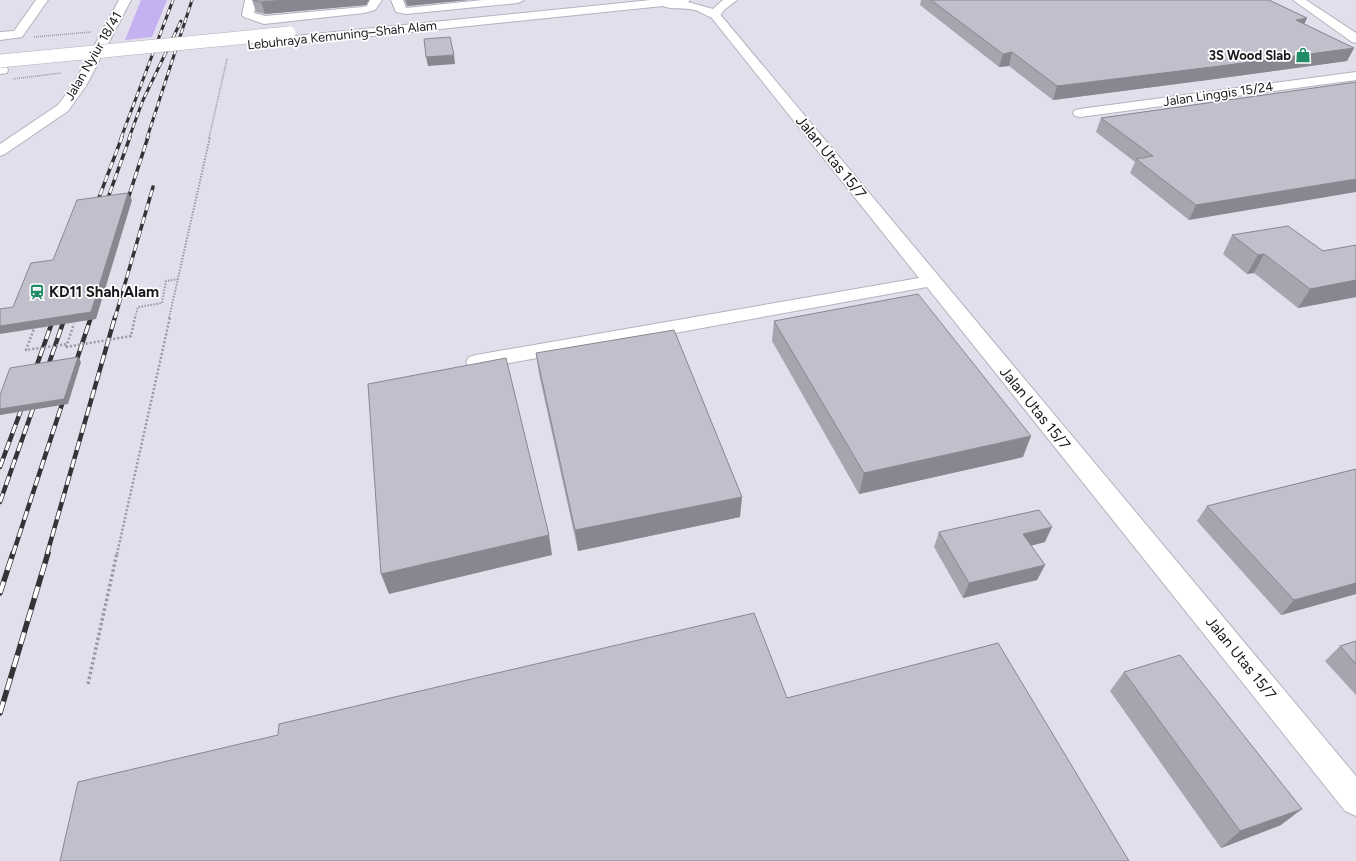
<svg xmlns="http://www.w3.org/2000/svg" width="1356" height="861" font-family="Figtree,sans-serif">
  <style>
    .green { fill: #c3b1f0 }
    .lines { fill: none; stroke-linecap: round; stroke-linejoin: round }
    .minor-casing { stroke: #b5b1be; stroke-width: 2 }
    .major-casing { stroke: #b5b1be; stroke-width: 2 }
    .highway-casing { stroke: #b5b1be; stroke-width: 2 }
    .path-far3 { stroke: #9b98a3; stroke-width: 1.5; stroke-dasharray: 1 1; stroke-linecap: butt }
    .path-far2 { stroke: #9b98a3; stroke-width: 2; stroke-dasharray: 1.5 1.5; stroke-linecap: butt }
    .path-far1 { stroke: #9b98a3; stroke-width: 2.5; stroke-dasharray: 2 2; stroke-linecap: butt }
    .path { stroke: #9b98a3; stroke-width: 3.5; stroke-dasharray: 2.5 2.5; stroke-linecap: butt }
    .minor { fill: #fff; fill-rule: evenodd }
    .major { fill: #fff; fill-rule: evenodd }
    .highway { fill: #fff; fill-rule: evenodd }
    .rail-far3-casing { stroke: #353238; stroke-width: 3 }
    .rail-far2-casing { stroke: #353238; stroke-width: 3.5 }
    .rail-far1-casing { stroke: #353238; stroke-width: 4.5 }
    .rail-casing { stroke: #353238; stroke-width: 5.5 }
    .rail-far3 { stroke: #fff; stroke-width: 2; stroke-dasharray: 5.5; stroke-linecap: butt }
    .rail-far2 { stroke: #fff; stroke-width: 2.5; stroke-dasharray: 7; stroke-linecap: butt }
    .rail-far1 { stroke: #fff; stroke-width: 3; stroke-dasharray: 9; stroke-linecap: butt }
    .rail { stroke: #fff; stroke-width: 4; stroke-dasharray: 12; stroke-linecap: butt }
    .highway-bridge-casing { stroke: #b5b1be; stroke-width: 14; stroke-linecap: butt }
    .path-bridge-far1 { stroke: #9b98a3; stroke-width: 2; stroke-dasharray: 1.5 1.5; stroke-linecap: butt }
    .path-bridge { stroke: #9b98a3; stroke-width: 2.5; stroke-dasharray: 2 2; stroke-linecap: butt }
    .highway-bridge { stroke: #fff; stroke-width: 13 }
    .wall { fill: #a7a4af }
    .shaded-wall { fill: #88868f }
    .building { fill: #c2bfcc; stroke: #88868f }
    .labels { text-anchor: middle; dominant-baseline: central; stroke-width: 3.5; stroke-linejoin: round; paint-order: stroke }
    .far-street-label { font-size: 13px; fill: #19171c; stroke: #fff }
    .far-poi-label { font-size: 13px; font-weight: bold; fill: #19171c; stroke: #fff; text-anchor: end }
    .street-label { font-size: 15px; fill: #19171c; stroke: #fff }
    .poi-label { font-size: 15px; font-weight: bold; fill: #19171c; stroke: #fff; text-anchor: start }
  </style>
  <rect width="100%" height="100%" fill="#e2deec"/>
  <!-- green -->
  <polygon class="green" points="141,0 167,0 152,37 125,40"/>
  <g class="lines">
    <defs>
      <g id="minor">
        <polygon points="36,0 48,0 22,37 0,40 0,32 14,31"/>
        <polygon points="119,0 131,0 86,86 68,111 5,154 0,156 0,144 58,105 73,85"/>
        <polygon points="245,0 257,0 254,13 265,16 363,7 367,6 370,0 382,0 375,10 364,13 264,24 244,17 242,15"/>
        <polygon points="391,0 403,0 406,8 483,0 524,0 518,3 406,14 396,12"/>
        <polygon points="715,12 719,13 1356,776 1356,816 1345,811 927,287 476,369 469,367 466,362 469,357 476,355 919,278 711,17 709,15 711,13"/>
        <polygon points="1356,72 1356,80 1080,117 1075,116 1073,113 1075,110 1080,109"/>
      </g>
      <polygon id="major" points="1293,0 1306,0 1356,33 1356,43 1352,42"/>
      <g id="highway">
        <path d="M651 0H690L688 2 713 9 723 0H737L724 10 719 17C710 20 703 12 695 10 685 7 672 10 663 6L285 45 281 44 279 41 281 38 285 37Z"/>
        <polygon points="0,66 7,67 8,70 7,73 0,74"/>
      </g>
    </defs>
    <!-- minor casing -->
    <use href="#minor" class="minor-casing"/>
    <!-- major casing -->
    <use href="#major" class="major-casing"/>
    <!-- highway casing -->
    <use href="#highway" class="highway-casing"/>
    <!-- path-far3 -->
    <g class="path-far3">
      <polyline points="34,37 91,32"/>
      <polyline points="13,79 61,73"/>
      <polyline points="209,138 227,59"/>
    </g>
    <!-- path-far2 -->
    <polyline class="path-far2" points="169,318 210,137"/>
    <!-- path-far1 -->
    <g class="path-far1">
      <polyline points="66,347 74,324"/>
      <polyline points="117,554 170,317"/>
    </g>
    <!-- path -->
    <polyline class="path" points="88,684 117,553"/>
    <!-- minor -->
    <use href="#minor" class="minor"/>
    <!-- major -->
    <use href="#major" class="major"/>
    <!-- highway -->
    <use href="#highway" class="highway"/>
    <defs>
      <g id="rail-far3">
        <polyline points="121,138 173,0"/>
        <polyline points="129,138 143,100 181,21"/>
        <polyline points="147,138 192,0"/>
      </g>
      <g id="rail-far2">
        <polyline points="126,205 148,137"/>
        <polyline points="105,206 130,137"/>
        <polyline points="95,208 122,137"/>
        <polyline points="54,318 55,315"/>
        <polyline points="65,318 67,313"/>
        <polyline points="90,318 93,310"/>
        <polyline points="115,318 153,187"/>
      </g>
      <g id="rail-far1">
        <polyline points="74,368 91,317"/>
        <polyline points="46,372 65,317"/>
        <polyline points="34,373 54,317"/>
        <polyline points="0,467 24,402"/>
        <polyline points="0,502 36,400"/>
        <polyline points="13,554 65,395"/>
        <polyline points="47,554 115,317"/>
      </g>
      <g id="rail">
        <polyline points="0,593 13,553"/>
        <polyline points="0,713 48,553"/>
      </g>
    </defs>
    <!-- rail-far3 casing -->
    <use href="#rail-far3" class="rail-far3-casing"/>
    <!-- rail-far2 casing -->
    <use href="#rail-far2" class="rail-far2-casing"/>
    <!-- rail-far1 casing -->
    <use href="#rail-far1" class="rail-far1-casing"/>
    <!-- rail casing -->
    <use href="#rail" class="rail-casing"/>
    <!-- rail-far3 -->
    <use href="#rail-far3" class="rail-far3"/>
    <!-- rail-far2 -->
    <use href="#rail-far2" class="rail-far2"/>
    <!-- rail-far1 -->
    <use href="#rail-far1" class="rail-far1"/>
    <!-- rail -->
    <use href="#rail" class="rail"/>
    <defs>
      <polyline id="highway-bridge" points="0,61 289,33"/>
    </defs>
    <!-- highway-bridge casing -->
    <use href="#highway-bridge" class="highway-bridge-casing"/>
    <!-- path-bridge-far1 -->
    <polyline class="path-bridge-far1" points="135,318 138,307 162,303 166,281 179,279"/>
    <!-- path-bridge -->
    <g class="path-bridge">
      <polyline points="35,326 26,350 67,344"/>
      <polyline points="66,347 131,336 135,317"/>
    </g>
    <!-- highway-bridge -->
    <use href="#highway-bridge" class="highway-bridge"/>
  </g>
  <!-- wall -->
  <g class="wall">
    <polygon points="252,0 369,0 366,5 265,14 256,12"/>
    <polygon points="404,0 468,0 407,6"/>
    <polygon points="921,0 1269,0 1307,18 1304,24 1354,48 1347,61 1215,79 1053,100 1009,66 999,67 920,5"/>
    <polygon points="1356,82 1189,220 1130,173 1135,162 1096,132 1101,118"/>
    <polygon points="1232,235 1323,251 1356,245 1356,297 1298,308 1254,273 1247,274 1223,254"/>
    <polygon points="774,321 1023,457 859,494 772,341"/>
    <polygon points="536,353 740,517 578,551 539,374"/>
    <polygon points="1356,469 1356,594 1281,615 1197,521 1207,506"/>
    <polygon points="939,532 1045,542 1031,546 1045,565 1037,580 963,598 934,547"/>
    <polygon points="1356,641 1356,695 1325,661 1340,646"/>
    <polygon points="1124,672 1281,825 1221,848 1110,691"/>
  </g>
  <!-- shaded-wall -->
  <g class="shaded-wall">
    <polygon points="285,0 369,0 366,5 265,14 261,2"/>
    <polygon points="406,0 468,0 407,6"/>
    <polygon points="1307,18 1301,31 1296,20"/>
    <polygon points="1354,48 1347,61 1215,79 1053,100 1057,86"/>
    <polygon points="1012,52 1009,66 999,67 1003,54"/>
    <polygon points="454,55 455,64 428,66 426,57"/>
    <polygon points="1356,179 1356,192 1189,220 1196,205"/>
    <polygon points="128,193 132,200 96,319 0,334 0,326"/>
    <polygon points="1264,254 1254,273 1247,274 1258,255"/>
    <polygon points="1356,280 1356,297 1298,308 1310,289"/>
    <polygon points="78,357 81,362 68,404 0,415 0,409"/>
    <polygon points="1031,436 1023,457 859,494 864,473"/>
    <polygon points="742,497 740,517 578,551 575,530"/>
    <polygon points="1052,527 1045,542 1017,549 1023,534"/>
    <polygon points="549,535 552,555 389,594 381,574"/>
    <polygon points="1045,565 1037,580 963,598 969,583"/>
    <polygon points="1356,583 1356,594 1281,615 1294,600"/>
    <polygon points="1302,809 1281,825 1221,848 1240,831"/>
  </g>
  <!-- building -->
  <g class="building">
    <polygon points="253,0 285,0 261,2"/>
    <polygon points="931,0 1269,0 1307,18 1296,20 1354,48 1220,66 1057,86 1012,52 1003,54"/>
    <polygon points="450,37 454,55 426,57 424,39"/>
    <polygon points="1356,82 1356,179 1196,205 1136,159 1153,156 1101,118"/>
    <polygon points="128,193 91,312 0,326 0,309 13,307 31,263 53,260 77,200"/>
    <polygon points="1288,226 1323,251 1356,245 1356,280 1310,289 1264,254 1258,255 1232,235"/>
    <polygon points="918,294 1031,436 864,473 774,321"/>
    <polygon points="674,330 742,497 575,530 536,353"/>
    <polygon points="78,357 64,399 0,409 0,395 10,368"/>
    <polygon points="506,358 549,535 381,574 368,384"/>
    <polygon points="1356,469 1356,583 1294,600 1207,506"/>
    <polygon points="1039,510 1052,527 1023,534 1045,565 969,583 939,532"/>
    <polygon points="754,613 787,698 998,643 1129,861 60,861 78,782 278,735 279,724"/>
    <polygon points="1356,641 1356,664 1340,646"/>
    <polygon points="1180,655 1302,809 1240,831 1124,672"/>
  </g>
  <!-- icons -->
  <defs>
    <symbol id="shop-bare" viewBox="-9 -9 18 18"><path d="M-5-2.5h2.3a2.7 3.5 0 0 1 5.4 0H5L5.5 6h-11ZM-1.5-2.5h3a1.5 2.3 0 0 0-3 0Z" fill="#218a67" stroke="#fff" stroke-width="2.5" paint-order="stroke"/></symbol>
    <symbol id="station-bare" viewBox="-9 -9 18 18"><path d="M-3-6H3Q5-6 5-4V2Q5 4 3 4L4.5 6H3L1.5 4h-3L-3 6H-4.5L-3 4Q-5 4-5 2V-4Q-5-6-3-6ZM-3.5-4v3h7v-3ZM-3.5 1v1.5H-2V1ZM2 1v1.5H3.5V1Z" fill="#218a67" stroke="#fff" stroke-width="2.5" paint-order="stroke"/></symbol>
  </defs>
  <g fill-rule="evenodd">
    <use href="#shop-bare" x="1292" y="44" width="22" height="22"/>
    <use href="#station-bare" x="26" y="281" width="22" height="22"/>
  </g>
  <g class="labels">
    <!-- far-street labels -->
    <g class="far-street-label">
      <text transform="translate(342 35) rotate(-6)">Lebuhraya Kemuning–Shah Alam</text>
      <text transform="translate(93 56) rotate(-60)">Jalan Nyiur 18/41</text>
      <text transform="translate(1218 94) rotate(-8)">Jalan Linggis 15/24</text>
    </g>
    <!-- far-poi labels -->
    <g class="far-poi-label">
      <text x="1291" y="55">3S Wood Slab</text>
    </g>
    <!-- street labels -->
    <g class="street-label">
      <text transform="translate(831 157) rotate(51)">Jalan Utas 15/7</text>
      <text transform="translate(1035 408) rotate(51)">Jalan Utas 15/7</text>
      <text transform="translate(1241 658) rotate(51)">Jalan Utas 15/7</text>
    </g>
    <!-- poi labels -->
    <g class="poi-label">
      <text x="49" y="292">KD11 Shah Alam</text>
    </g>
  </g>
</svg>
